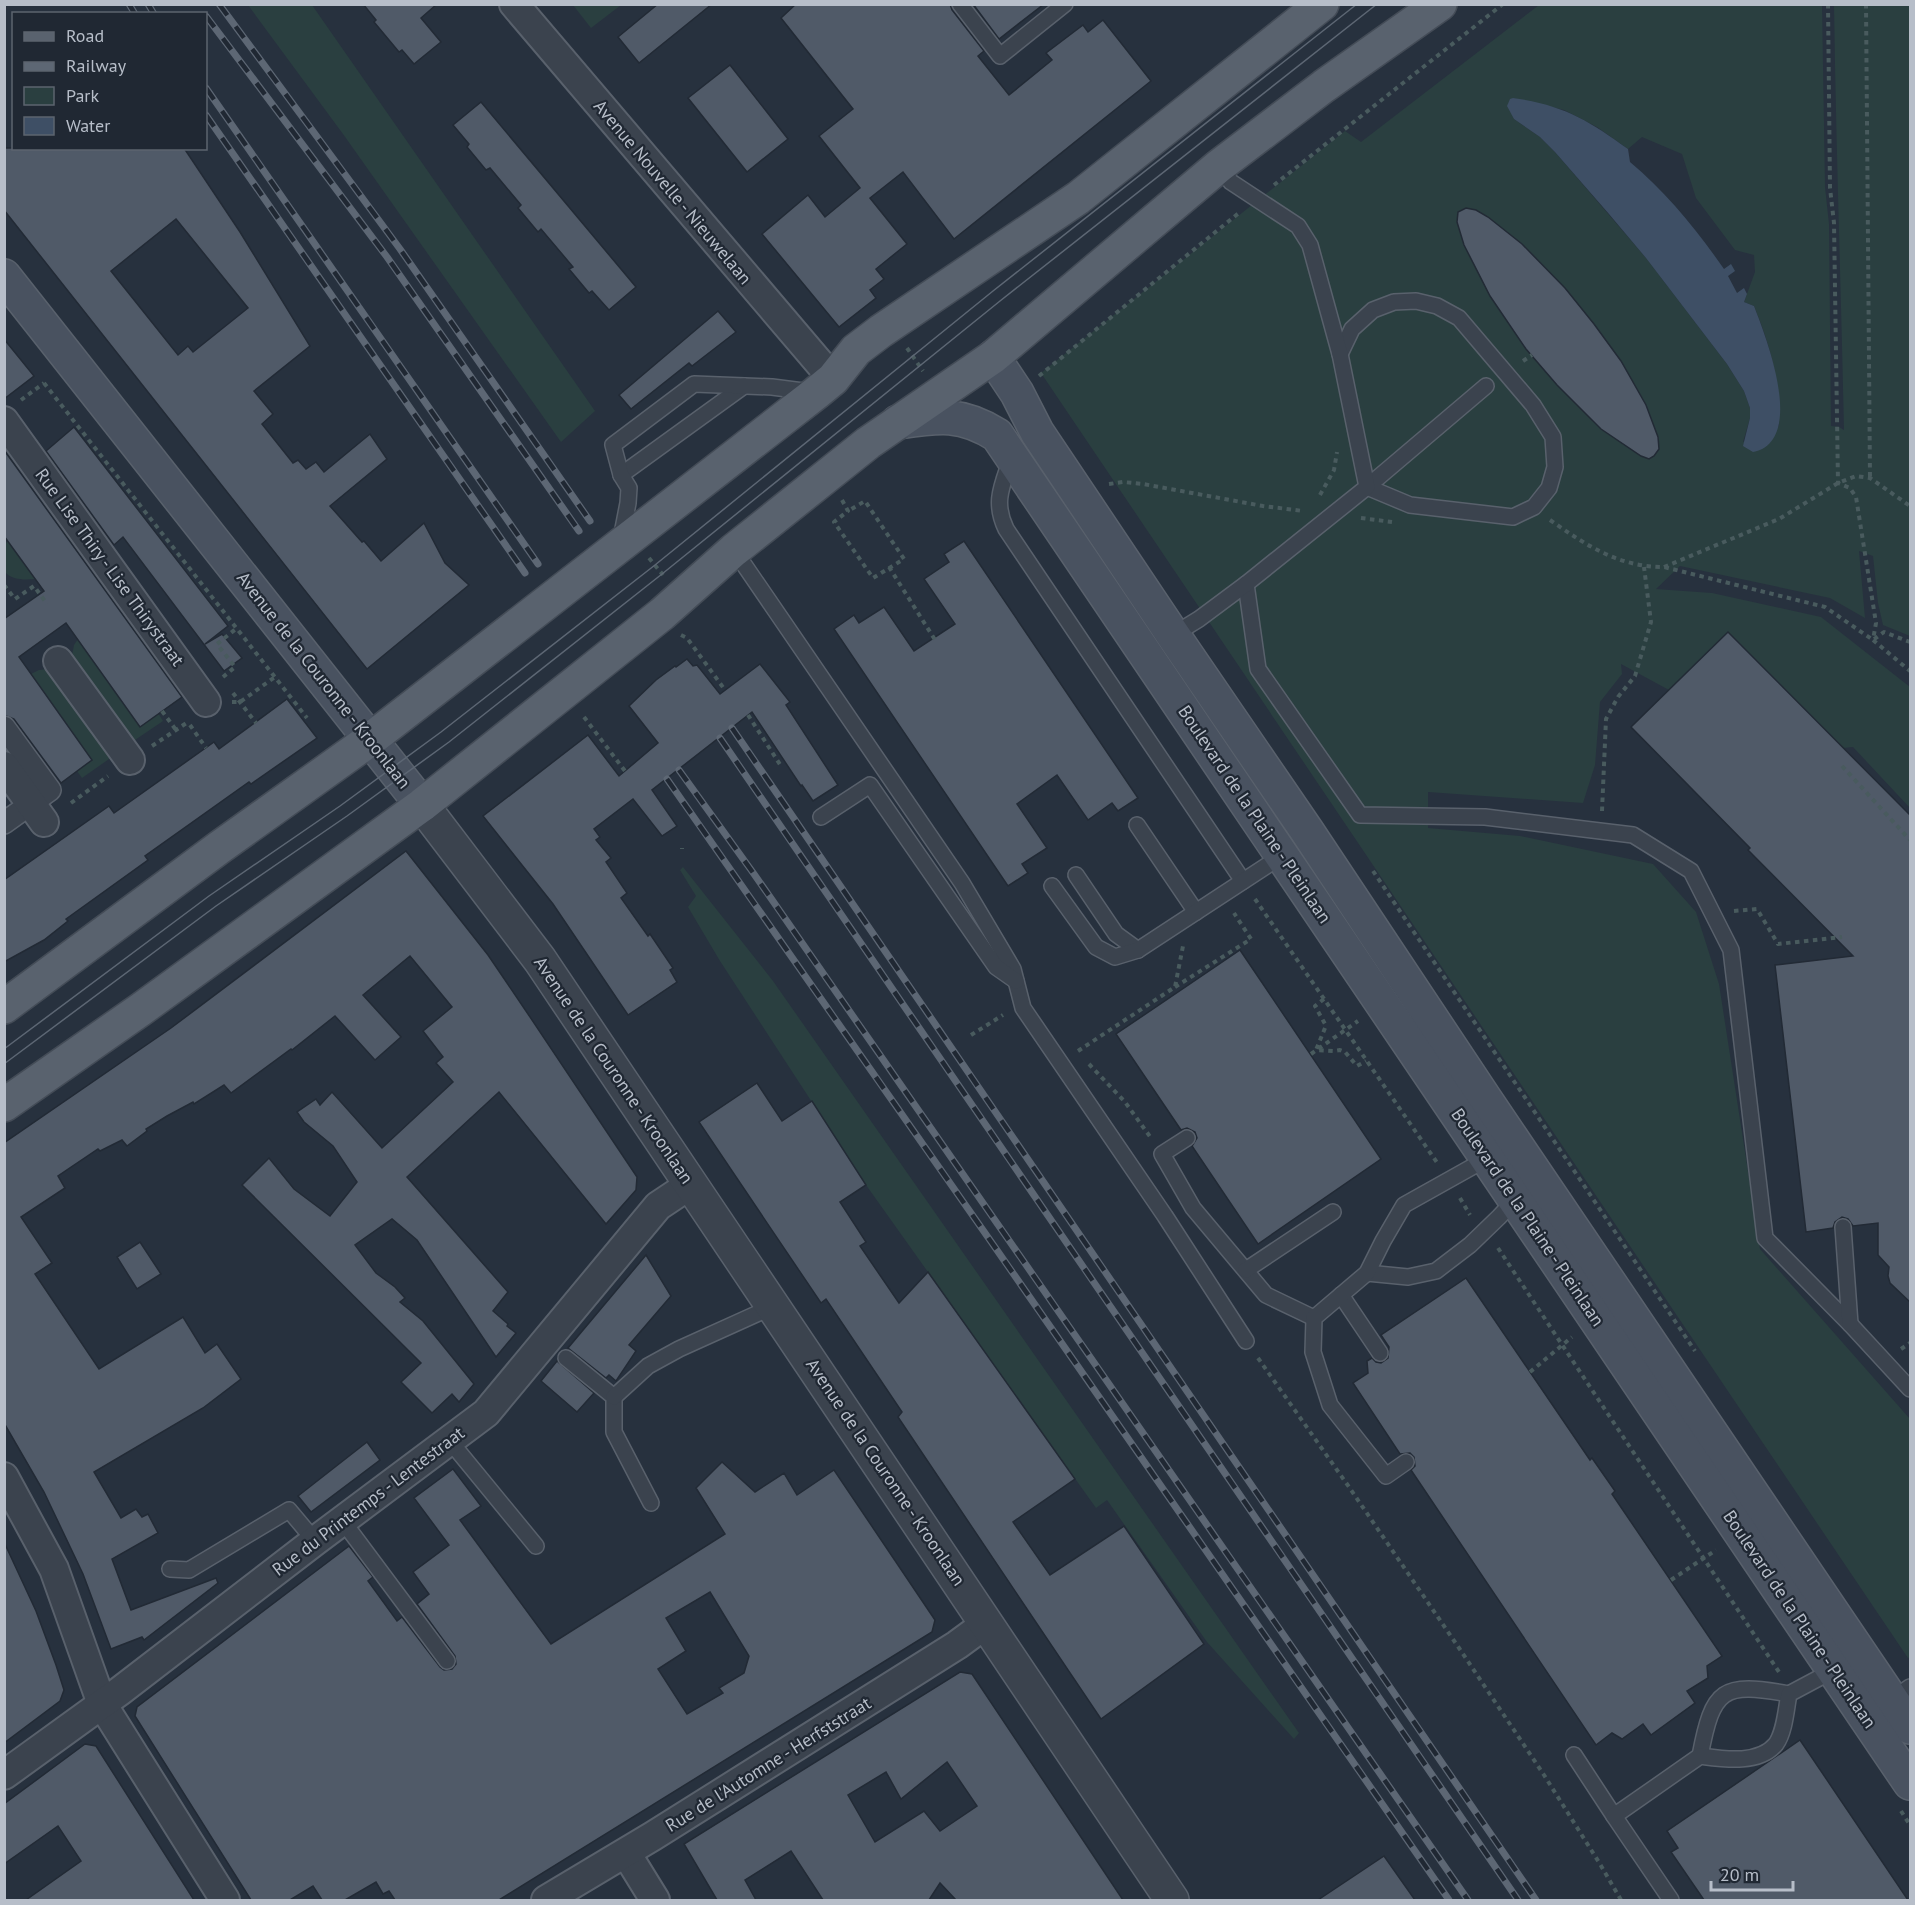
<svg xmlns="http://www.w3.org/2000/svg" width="1915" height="1905" font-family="'PT Sans',sans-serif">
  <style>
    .green { fill: #2a3f40; fill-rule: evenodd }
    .water { fill: #3e4f65 }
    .building { fill: #505a68; stroke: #222a35; stroke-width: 1.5; fill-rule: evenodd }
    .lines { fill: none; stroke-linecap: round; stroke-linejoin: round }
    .service-casing { stroke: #59616c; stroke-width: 18 }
    .pedestrian-casing { stroke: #59616c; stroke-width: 24 }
    .minor-casing { stroke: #59616c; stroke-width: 32 }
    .tertiary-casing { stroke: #59616c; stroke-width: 36 }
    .secondary-casing { stroke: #59616c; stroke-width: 36 }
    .primary-casing { stroke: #444c57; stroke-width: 36 }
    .path { stroke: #495b5e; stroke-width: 4; stroke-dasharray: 4.5 4.5; stroke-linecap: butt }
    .service { stroke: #3b434e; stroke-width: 15 }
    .pedestrian { stroke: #3b434e; stroke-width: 21 }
    .minor { stroke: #3b434e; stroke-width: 28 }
    .tertiary { stroke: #3b434e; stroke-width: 33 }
    .secondary { stroke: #495260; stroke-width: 33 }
    .primary { stroke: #59626e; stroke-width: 33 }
    .tram { stroke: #5d6774; stroke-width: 1.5 }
    .rail-casing { stroke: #5d6774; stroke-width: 7 }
    .rail { stroke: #202833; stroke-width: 4.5; stroke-dasharray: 14; stroke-linecap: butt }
    .labels { text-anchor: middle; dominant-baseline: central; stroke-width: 4.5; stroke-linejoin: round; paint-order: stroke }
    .street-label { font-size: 18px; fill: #b7bec9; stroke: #202833 }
  </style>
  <rect width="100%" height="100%" fill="#27313e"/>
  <!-- green -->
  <g class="green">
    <polygon points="248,5 312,5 595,411 561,442 343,134"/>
    <polygon points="573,5 621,5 591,28"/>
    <path d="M1539 5H1822L1825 187 1829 224 1831 426 1839 427 1844 430C1841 288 1836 147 1834 5H1910V636L1883 625 1878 603 1873 556 1859 551 1865 618 1830 598 1680 566 1656 589 1712 593 1821 617 1910 687V808L1853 747 1843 748 1728 632 1669 690 1621 664 1622 674 1600 702 1595 765 1583 803 1428 792V828L1520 836 1653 864 1696 912 1719 984 1760 1249 1910 1419V1657L1908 1658 1041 373 1345 131 1361 142ZM1513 98 1564 110 1597 127 1628 149 1642 137 1682 154 1696 198 1735 250 1754 255 1755 272 1744 302 1754 306C1771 348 1780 380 1779 426L1743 442 1750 418V408L1744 391 1727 364 1646 258 1555 152 1540 137 1514 119 1508 104Z"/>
    <path d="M8 541 35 579C24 580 12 580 5 572V544Z"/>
    <polygon points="78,639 158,713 163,721 135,740 131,741 71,661 74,645"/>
    <polygon points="48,669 110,755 109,759 82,778 77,771 92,760 31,674 39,670"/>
    <polygon points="683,867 773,981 1299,1733 1294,1739 1207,1642 1107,1500 1096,1508 866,1185 720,961 688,907 696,896 680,870"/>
  </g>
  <!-- water -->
  <path class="water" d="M1513 98C1563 105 1588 120 1628 149L1630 162C1667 193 1696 229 1724 269L1731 264 1735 271 1728 276 1737 293 1744 288 1747 294 1744 302 1754 306C1766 337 1807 441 1753 452L1743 446 1750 418V408L1744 391 1727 364 1646 258 1609 214 1555 152 1540 137 1514 119 1507 106 1510 99Z"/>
  <!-- building -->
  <g class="building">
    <polygon points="363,4 437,4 421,18 441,42 414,64 402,50 399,52 374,22 376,20"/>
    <polygon points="658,4 712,4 639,63 618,37"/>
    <polygon points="796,4 950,4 952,10 984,51 978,56 1009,95 1052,60 1046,53 1083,25 1088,32 1103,20 1151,81 954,239 903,172 870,198 907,244 876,269 884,279 870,290 876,298 839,327 762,234 808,195 825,217 860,188 819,136 853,109 781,18"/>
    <polygon points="973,4 1044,4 999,39"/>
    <polygon points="730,65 788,139 747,172 688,98"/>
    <polygon points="481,102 636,287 609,310 592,291 589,293 569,269 573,267 541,229 538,232 518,208 521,205 490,168 486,170 467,147 469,144 453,125"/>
    <path d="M4 148H184L240 232 310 346 254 391 273 414 262 424 293 463 298 460 306 469 316 462 324 472 370 434 387 459 330 506 362 542 364 541 381 561 424 523 445 563 469 585 367 669 4 210ZM176 219 248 308 193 352 188 346 178 355 111 271Z"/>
    <polygon points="1466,208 1476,210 1488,217 1522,244 1565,288 1594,324 1621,361 1646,405 1658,437 1659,449 1654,456 1649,459 1641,456 1601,429 1557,385 1526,349 1490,296 1464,245 1457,222 1458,212"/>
    <polygon points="718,311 736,332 692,366 689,363 631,409 619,395"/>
    <polygon points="4,339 34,376 4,399"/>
    <polygon points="74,427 228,626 205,644 222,634 242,658 224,671 123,537 114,545 46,451"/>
    <polygon points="4,450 182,697 140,727 66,623 19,657 92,760 61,783 14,719 4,715 4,619 44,591 4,536"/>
    <polygon points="964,541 1138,798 1118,811 1112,803 1088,820 1057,775 1017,804 1047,848 1022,864 1028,873 1008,886 834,629 854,615 859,623 884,607 914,651 955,624 924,579 949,562 944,554"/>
    <polygon points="1728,632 1911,816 1911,1303 1890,1283 1888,1276 1889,1267 1878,1255 1878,1223 1853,1226 1848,1219 1842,1217 1835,1222 1833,1228 1806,1232 1775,965 1853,956 1748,850 1750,848 1631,727"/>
    <polygon points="687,659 693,666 697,665 720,694 760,664 790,702 786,705 838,785 813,801 802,785 801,786 752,712 652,790 677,826 662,836 633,799 594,829 600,837 596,840 611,858 606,862 627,893 621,898 648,936 650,934 673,968 670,970 677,982 628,1015 553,904 483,816 588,735 619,776 658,743 629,706 656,680 675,666 676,667"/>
    <polygon points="287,699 317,738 251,784 249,782 145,856 148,860 66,919 68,921 44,940 4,962 4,880 109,806 114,813 214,742 219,749"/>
    <polygon points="406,851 488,955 528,1014 637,1177 636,1190 606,1224 499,1092 407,1177 508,1292 493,1311 508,1324 507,1326 516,1333 496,1357 417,1240 392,1219 355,1245 376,1273 395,1287 405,1298 400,1302 423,1321 474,1384 459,1402 452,1394 432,1413 401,1382 421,1363 242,1185 269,1158 294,1189 330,1216 357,1182 333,1146 304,1122 297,1112 316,1099 320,1105 332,1092 382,1148 453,1082 436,1063 443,1057 423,1031 452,1007 410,956 363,995 401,1037 375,1060 335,1016 292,1050 291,1049 231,1093 224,1085 194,1104 193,1102 167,1116 146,1129 147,1131 127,1146 122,1140 100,1151 98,1149 58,1176 65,1188 21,1217 52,1263 35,1274 99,1369 183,1317 205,1353 217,1344 241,1379 203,1408 94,1472 121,1518 136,1509 142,1517 148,1514 158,1533 112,1559 131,1610 216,1578 218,1583 144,1640 142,1637 111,1649 83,1574 44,1492 4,1423 4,1143 171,1028"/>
    <polygon points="1240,950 1381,1159 1258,1244 1192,1146 1197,1138 1195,1132 1187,1128 1181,1130 1116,1034"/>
    <polygon points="757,1083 782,1121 812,1101 866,1185 840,1202 866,1242 860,1246 899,1303 928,1272 1075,1479 1013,1522 1050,1575 1124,1526 1204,1644 1101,1719 898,1417 902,1412 826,1299 821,1303 699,1122"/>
    <polygon points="140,1242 161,1274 137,1289 117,1257"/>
    <polygon points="646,1255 671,1296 629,1345 636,1351 616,1381 609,1375 606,1378 568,1348"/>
    <polygon points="1466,1278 1590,1460 1592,1458 1615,1491 1612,1494 1722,1656 1707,1666 1708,1678 1687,1691 1695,1703 1651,1735 1643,1724 1622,1739 1612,1733 1596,1745 1411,1470 1415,1466 1414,1457 1410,1453 1400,1454 1353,1383 1368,1373 1367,1361 1372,1358 1376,1362 1381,1363 1388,1358 1389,1347 1381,1335"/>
    <polygon points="557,1361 594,1393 577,1412 541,1381"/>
    <polygon points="367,1442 380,1460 311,1512 298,1496"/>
    <path d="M722 1462 755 1492 784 1473 797 1495 834 1470 935 1620 932 1632 499 1900H395L389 1891 383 1894 376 1882 345 1900H322L313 1886 290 1900H251L135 1716 137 1707 349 1546 373 1577 368 1581 397 1621 402 1617 440 1667 444 1670 452 1669 456 1664 455 1656 417 1604 429 1594 413 1572 449 1545 414 1498 453 1469 481 1506 460 1520 551 1644 725 1534 696 1488ZM710 1592 749 1656 744 1673 719 1688 723 1693 687 1714 658 1669 686 1651 666 1618Z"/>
    <polygon points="4,1542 36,1611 56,1665 64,1690 60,1701 4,1743"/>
    <path d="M960 1672 972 1674 1123 1900H956L940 1883 929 1900H823L791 1851 745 1880 756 1900H717L684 1844ZM947 1762 977 1806 940 1831 924 1811 875 1842 848 1795 886 1772 901 1799Z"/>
    <polygon points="1800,1740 1908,1900 1704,1900 1671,1852 1678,1848 1667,1831"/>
    <polygon points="85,1744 96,1746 194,1900 26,1900 81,1861 58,1826 4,1864 4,1804"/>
    <polygon points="1384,1856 1415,1900 1318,1900"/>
  </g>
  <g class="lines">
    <defs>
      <g id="service">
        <polyline points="960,4 1000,56 1065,4"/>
        <polyline points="1340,354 1352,329 1373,310 1394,302 1416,301 1437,306 1459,318 1533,405 1553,437 1555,467 1549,488 1534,507 1513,517 1410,505 1367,487 1486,386"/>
        <path d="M1011 459C1002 486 993 502 1006 529L1243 881"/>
        <polyline points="621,475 744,386"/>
        <polyline points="621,539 628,503 629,488 621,475 613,445 694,384 772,387 811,392"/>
        <polyline points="734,550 962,883 1013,969 1023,1008 1165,1216 1246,1341"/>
        <polyline points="1246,584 1258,669 1360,815 1485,817 1633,835 1691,871 1731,950 1765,1238 1850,1324 1910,1389"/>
        <polyline points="1173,635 1199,619 1246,584 1367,487 1340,354 1310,245 1298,226 1231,182 1219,166"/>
        <polyline points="821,817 870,785 996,967 1016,981"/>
        <polyline points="1137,825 1196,912"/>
        <polyline points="1076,875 1116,934 1138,950"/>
        <polyline points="1052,886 1096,947 1115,957 1138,950 1283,855"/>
        <polyline points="1187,1138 1162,1154 1193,1208 1266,1295 1314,1318"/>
        <polyline points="1843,1227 1850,1324"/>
        <polyline points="1246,1270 1333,1212"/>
        <polyline points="1367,1273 1408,1277 1436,1271 1470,1245 1499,1217 1516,1199"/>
        <polyline points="1341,1295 1380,1353"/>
        <polyline points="566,1358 614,1397 614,1432 651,1503"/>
        <polyline points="614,1397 648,1366 679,1349 774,1306"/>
        <polyline points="449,1440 536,1546"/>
        <polyline points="1406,1462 1386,1476 1330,1405 1313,1352 1314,1318 1367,1273 1383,1241 1404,1205 1488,1158"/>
        <polyline points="342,1520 447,1661"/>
        <polyline points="170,1569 189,1570 289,1510 315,1541"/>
        <polyline points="1888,1702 1910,1687"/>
        <polyline points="1574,1755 1614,1816"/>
        <path d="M1700 1756C1713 1688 1722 1682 1789 1694"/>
        <path d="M1671 1900 1614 1816 1700 1756C1723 1759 1759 1765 1776 1744 1785 1731 1786 1709 1789 1694L1834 1670"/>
      </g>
      <polyline id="pedestrian" points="4,727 50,790 4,823"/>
      <g id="minor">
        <polyline points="514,4 833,379"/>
        <polyline points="4,421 206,702"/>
        <polyline points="58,661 130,760"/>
        <polyline points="4,766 44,822"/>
        <polyline points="4,1477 54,1569 102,1704 225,1900"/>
        <polyline points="4,1775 120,1691 315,1541 486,1413 658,1206 691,1184"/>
        <polyline points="626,1853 655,1900"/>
        <polyline points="546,1900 653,1836 957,1645 987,1623"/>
      </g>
      <polyline id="tertiary" points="422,805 540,960 1172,1900"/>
      <g id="secondary">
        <polyline points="4,276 422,805"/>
        <polyline points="993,357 1017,393 1037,432 1173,635 1307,831 1485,1099 1910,1727"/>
        <path d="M898 422C938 416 961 412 997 435L1910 1783"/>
      </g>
      <g id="primary">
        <polyline points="4,1007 220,847 371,739 816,393 833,379 856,350 881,331 1078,198 1322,4"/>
        <polyline points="4,1105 140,1010 422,805 662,614 734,550 868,443 993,357 1219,166 1324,86 1440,4"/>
      </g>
    </defs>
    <!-- service casing -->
    <use href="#service" class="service-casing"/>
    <!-- pedestrian casing -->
    <use href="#pedestrian" class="pedestrian-casing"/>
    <!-- minor casing -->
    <use href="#minor" class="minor-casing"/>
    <!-- tertiary casing -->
    <use href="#tertiary" class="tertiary-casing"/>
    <!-- secondary casing -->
    <use href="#secondary" class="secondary-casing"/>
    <!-- primary casing -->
    <use href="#primary" class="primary-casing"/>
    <!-- path -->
    <g class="path">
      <polyline points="1828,4 1830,188 1834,223 1838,483 1850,488 1856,497 1876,623 1873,640 1910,671"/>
      <polyline points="1866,4 1870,478"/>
      <polyline points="1274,185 1503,4"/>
      <polyline points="907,348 923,371"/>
      <polyline points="1523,361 1532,355"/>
      <polyline points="1039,376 1240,212"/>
      <polyline points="44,383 307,718"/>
      <polyline points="21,400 44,383"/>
      <polyline points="1109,484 1123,482 1143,484 1263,506 1303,511"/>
      <polyline points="1320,495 1334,470 1337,452"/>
      <polyline points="842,500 848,511 834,522 873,578 904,559 865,501 848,511"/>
      <polyline points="1361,518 1392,522"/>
      <path d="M1550 520C1586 545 1618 567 1664 567L1825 607 1873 640 1884 632 1910 642"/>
      <polyline points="649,558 663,575"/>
      <polyline points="889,567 937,643"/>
      <polyline points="1664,567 1779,519 1838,483 1856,476 1870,478 1910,506"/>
      <polyline points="4,585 15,599 34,586 47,604"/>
      <polyline points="681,635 687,638 725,690"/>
      <polyline points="223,677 235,667 217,644 237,628"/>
      <polyline points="233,693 256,723"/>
      <polyline points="232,702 240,702 275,677"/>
      <polyline points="162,711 176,730"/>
      <polyline points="748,715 781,766"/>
      <polyline points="584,717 625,771"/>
      <polyline points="190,725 206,748"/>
      <polyline points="152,746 188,722"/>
      <polyline points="1842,766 1910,840"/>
      <polyline points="71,803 108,776"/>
      <polyline points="1602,811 1606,719 1618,697 1635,676 1651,622 1644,567"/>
      <polyline points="682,848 682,849"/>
      <polyline points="1373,871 1695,1351"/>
      <polyline points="1255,899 1438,1164"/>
      <polyline points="1734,911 1757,909 1778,944 1842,937"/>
      <polyline points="1175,987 1251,939 1234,913"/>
      <polyline points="1324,999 1315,1006 1325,1024 1325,1028 1316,1050 1334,1051 1340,1050 1345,1052 1357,1066 1366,1061"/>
      <polyline points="971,1035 1003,1015"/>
      <polyline points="1078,1051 1175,987 1183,946"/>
      <polyline points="1311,1054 1358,1021"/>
      <polyline points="1089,1064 1125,1102 1151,1138"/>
      <polyline points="1460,1198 1470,1215"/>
      <polyline points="1498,1248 1779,1672"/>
      <polyline points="1901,1349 1910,1343"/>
      <polyline points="1258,1358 1349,1487 1459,1648 1544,1775 1600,1864 1621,1900"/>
      <polyline points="1530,1372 1572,1337"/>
      <polyline points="1671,1580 1716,1550"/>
      <polyline points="1901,1811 1910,1825"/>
    </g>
    <!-- service -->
    <use href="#service" class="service"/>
    <!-- pedestrian -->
    <use href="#pedestrian" class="pedestrian"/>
    <!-- minor -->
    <use href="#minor" class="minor"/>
    <!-- tertiary -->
    <use href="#tertiary" class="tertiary"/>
    <!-- secondary -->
    <use href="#secondary" class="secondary"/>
    <!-- primary -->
    <use href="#primary" class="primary"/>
    <!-- tram -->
    <g class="tram">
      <polyline points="4,1049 209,896 340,806 441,732 655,565 993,291 1357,4"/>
      <polyline points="4,1064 216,906 347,816 449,742 662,574 1000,301 1377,4"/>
    </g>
    <defs>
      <g id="rail">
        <polyline points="129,4 135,14"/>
        <polyline points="148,4 154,14"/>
        <polyline points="219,4 400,249 590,521"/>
        <polyline points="206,16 387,257 579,531"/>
        <polyline points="206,88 538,564"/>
        <polyline points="206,115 525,573"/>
        <polyline points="732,728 1536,1900"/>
        <polyline points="720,738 1518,1900"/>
        <polyline points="679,770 754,874 1468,1900"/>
        <polyline points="667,779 992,1243 1449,1900"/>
      </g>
    </defs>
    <!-- rail casing -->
    <use href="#rail" class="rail-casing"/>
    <!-- rail -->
    <use href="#rail" class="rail"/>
  </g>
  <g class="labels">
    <!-- street labels -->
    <g class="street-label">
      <text transform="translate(673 192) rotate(50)">Avenue Nouvelle - Nieuwelaan</text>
      <text transform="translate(110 567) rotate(54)">Rue Lise Thiry - Lise Thirystraat</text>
      <text transform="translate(324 680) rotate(52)">Avenue de la Couronne - Kroonlaan</text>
      <text transform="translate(1255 814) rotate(56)">Boulevard de la Plaine - Pleinlaan</text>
      <text transform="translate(614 1070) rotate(56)">Avenue de la Couronne - Kroonlaan</text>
      <text transform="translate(1528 1217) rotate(56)">Boulevard de la Plaine - Pleinlaan</text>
      <text transform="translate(886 1472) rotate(56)">Avenue de la Couronne - Kroonlaan</text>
      <text transform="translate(368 1501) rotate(-37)">Rue du Printemps - Lentestraat</text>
      <text transform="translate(1800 1619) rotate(56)">Boulevard de la Plaine - Pleinlaan</text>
      <text transform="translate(768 1764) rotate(-32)">Rue de l'Automne - Herfststraat</text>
    </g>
  </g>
  <!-- border -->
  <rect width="1915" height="1905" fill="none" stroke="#b7bec9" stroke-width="12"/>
  <!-- legend -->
  <rect x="12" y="12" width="195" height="138" fill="#202833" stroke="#5c646f" stroke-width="1.5"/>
  <rect x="24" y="32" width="30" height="9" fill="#59626e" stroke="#5c646f" stroke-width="1.5"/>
  <text x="66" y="42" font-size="18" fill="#b7bec9">Road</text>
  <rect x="24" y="62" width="30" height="9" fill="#5d6774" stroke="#5c646f" stroke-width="1.5"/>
  <text x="66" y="72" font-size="18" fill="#b7bec9">Railway</text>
  <rect x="24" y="87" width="30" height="18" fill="#2a3f40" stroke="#5c646f" stroke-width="1.5"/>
  <text x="66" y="102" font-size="18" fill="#b7bec9">Park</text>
  <rect x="24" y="117" width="30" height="18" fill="#3e4f65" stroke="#5c646f" stroke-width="1.5"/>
  <text x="66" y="132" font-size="18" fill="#b7bec9">Water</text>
  <!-- scale -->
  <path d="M1711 1881v9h82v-9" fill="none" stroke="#b7bec9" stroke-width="3"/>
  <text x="1720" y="1881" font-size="18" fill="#b7bec9" stroke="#202833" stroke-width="4.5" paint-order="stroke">20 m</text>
</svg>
